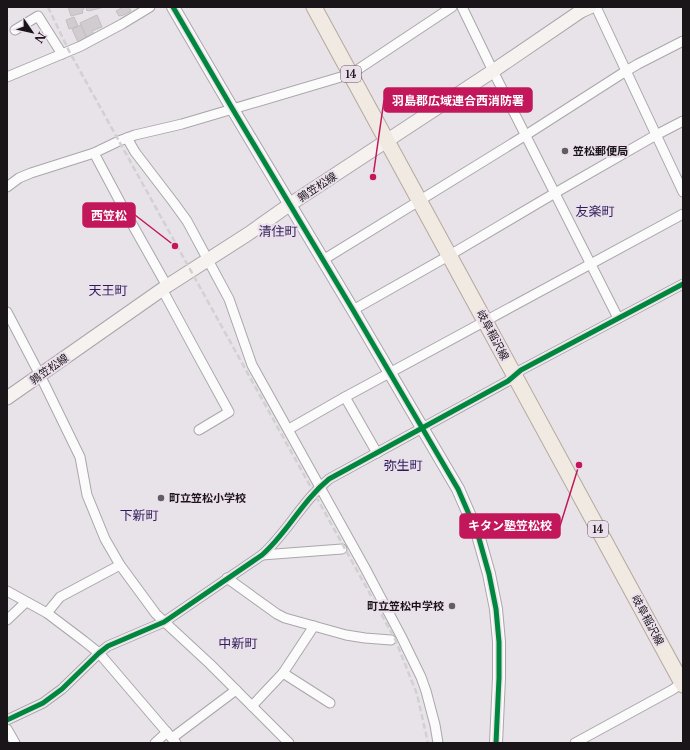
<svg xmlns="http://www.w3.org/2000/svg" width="690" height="750" font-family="'Libre Baskerville','Noto Sans JP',serif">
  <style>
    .building { fill: #d1ccd0; stroke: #c3bec1 }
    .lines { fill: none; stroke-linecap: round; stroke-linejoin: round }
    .minor-casing { stroke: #aaa6aa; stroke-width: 11 }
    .tertiary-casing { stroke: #aaa6aa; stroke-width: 14 }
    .secondary-casing { stroke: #aaa6aa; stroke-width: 15 }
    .primary-casing { stroke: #b4a99e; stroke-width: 17 }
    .minor { stroke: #fcfbfc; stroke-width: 9 }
    .tertiary { stroke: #fcfbfc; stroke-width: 12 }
    .secondary { stroke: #f6f2f0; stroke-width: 13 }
    .primary { stroke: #f0eae3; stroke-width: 15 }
    .rail { stroke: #d2d0d2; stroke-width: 2.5; stroke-dasharray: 6 3; stroke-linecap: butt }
    .cycleway-casing { stroke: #ebe0eb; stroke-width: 8 }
    .cycleway { stroke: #00873e; stroke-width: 5 }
    .poi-dot { fill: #615d61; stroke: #ebe0eb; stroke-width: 1.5 }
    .labels { text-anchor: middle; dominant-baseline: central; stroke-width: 4; stroke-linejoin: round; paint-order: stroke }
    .shield { fill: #ebe0eb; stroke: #585258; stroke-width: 1 }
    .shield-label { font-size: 10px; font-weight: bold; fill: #191519 }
    .poi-label { font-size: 11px; font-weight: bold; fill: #191519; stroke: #ebe0eb; text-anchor: start }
    .street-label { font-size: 11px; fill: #191519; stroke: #ebe0eb }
    .quarter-label { font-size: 13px; fill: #2c1f59; stroke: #ebe0eb }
    .leader { fill: none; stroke: #c2185b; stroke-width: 1.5 }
    .callout-dot { fill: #c2185b; stroke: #ebe0eb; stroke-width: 1.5 }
    .callout { fill: #c2185b; stroke: #c2185b; stroke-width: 1.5 }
    .callout-label { font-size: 12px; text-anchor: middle; font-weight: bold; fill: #fff }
  </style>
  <rect width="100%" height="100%" fill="#e8e3e8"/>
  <!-- building -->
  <g class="building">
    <polygon points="68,7 83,7 84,9 82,10 83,13 71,16"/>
    <polygon points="86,7 104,7 89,11 88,10 87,11"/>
    <polygon points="123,7 129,7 131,11 124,15 119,16 116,11"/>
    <polygon points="97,15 102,27 92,31 94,34 86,37 80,23"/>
    <polygon points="74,17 78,26 69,29 66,20"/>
    <polygon points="81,25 86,37 78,42 72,29"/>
  </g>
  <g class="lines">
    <defs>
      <g id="minor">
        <polyline points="462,7 493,71 618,318"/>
        <polyline points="596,7 683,192"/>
        <polyline points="15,30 38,16 62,54"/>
        <polyline points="7,77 81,46 122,24 150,7"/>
        <polyline points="127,138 135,152 174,203 187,221 229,299 252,365 365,568 401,636 421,677 426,691 435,725 438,743"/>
        <polyline points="94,153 127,215 167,286"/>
        <polyline points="7,187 19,178 31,173 94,153 119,141 135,135 182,124 351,74 452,7"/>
        <polyline points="323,260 526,135 626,71 638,64 683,41"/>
        <polyline points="162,289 195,350 229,412 199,430"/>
        <polyline points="353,310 450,255 555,193 656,135 683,121"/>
        <polyline points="7,312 40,375 80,457 87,495 105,539 120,565 156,614 210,664 289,743"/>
        <polyline points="345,397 377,453"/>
        <polyline points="289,429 345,397 683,214"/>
        <polyline points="262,555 342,549"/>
        <polyline points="227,578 277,614 285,618 346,635 365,638 391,640"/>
        <polyline points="7,591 47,613 84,641 99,653 176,743"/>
        <polyline points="47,613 60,597 120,565"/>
        <polyline points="7,620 26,602"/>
        <polyline points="283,673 330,703"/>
        <polyline points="252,706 283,673 314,626"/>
        <path d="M7 720 43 703 62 689 99 653 108 646 164 622 262 555C288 532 302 501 329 479L508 381 521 370 683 284"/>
        <polyline points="7,729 15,743"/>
        <polyline points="172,738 236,690"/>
        <polyline points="155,743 167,732"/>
        <polyline points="575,743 672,690 682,683"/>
      </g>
      <polyline id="tertiary" points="173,7 232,108 353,310 458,489 478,535 489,574 496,609 499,642 499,678 496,743"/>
      <polyline id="secondary" points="7,398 167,286 248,234 289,205 493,71 581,11 590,7"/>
      <polyline id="primary" points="314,7 683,685"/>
    </defs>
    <!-- minor casing -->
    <use href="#minor" class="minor-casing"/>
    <!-- tertiary casing -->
    <use href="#tertiary" class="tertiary-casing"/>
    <!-- secondary casing -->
    <use href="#secondary" class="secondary-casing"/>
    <!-- primary casing -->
    <use href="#primary" class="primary-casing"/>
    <!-- minor -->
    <use href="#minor" class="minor"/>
    <!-- tertiary -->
    <use href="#tertiary" class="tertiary"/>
    <!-- secondary -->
    <use href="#secondary" class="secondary"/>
    <!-- primary -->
    <use href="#primary" class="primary"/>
    <!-- rail -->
    <polyline class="rail" points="48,7 69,51 395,639 417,694 428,743"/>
    <defs>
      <g id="cycleway">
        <polyline points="173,7 232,108 353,310 458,489 478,535 489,574 496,609 499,642 499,678 496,743"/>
        <path d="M7 720 43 703 62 689 99 653 108 646 164 622 262 555C288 532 302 501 329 479L508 381 521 370 683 284"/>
      </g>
    </defs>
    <!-- cycleway casing -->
    <use href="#cycleway" class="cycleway-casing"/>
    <!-- cycleway -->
    <use href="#cycleway" class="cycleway"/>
  </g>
  <!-- markers -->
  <g class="poi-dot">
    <circle cx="565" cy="151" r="4"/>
    <circle cx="161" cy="498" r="4"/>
    <circle cx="452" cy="606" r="4"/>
  </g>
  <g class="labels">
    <!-- shield labels -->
    <g class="shield">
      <rect x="341" y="66" width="20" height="16" rx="3"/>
      <rect x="588" y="521" width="20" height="16" rx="3"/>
    </g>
    <g class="shield-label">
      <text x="351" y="74">14</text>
      <text x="598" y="529">14</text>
    </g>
    <!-- poi labels -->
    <g class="poi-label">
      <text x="573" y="151">笠松郵便局</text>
      <text x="169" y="498">町立笠松小学校</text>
      <text x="444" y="606" text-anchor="end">町立笠松中学校</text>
    </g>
    <!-- street labels -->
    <g class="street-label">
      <text transform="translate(317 187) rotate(-33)">鶉笠松線</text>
      <text transform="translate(493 335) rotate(62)">岐阜稲沢線</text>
      <text transform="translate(49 369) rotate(-35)">鶉笠松線</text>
      <text transform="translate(648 620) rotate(62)">岐阜稲沢線</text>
    </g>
    <!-- quarter labels -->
    <g class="quarter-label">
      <text x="595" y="211">友楽町</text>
      <text x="278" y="231">清住町</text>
      <text x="108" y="290">天王町</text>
      <text x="403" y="465">弥生町</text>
      <text x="139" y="515">下新町</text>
      <text x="238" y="643">中新町</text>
    </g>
  </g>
  <!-- callouts -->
  <path class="leader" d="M373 177L384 100M175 246L135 215M579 465L560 526"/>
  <g class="callout-dot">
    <circle cx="373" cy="177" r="4"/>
    <circle cx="175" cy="246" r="4"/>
    <circle cx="579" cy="465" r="4"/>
  </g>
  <g class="callout">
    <rect x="384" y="88" width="148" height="24" rx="4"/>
    <rect x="83" y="203" width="52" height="24" rx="4"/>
    <rect x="460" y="514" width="100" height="24" rx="4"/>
  </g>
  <g class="callout-label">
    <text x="458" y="105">羽島郡広域連合西消防署</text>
    <text x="109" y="220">西笠松</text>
    <text x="510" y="530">キタン塾笠松校</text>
  </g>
  <!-- border -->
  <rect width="690" height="750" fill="none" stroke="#191519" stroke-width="16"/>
  <!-- north arrow -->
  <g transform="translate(32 32) rotate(124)" stroke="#ebe0eb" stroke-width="3" paint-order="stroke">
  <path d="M0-3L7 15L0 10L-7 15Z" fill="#191519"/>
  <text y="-6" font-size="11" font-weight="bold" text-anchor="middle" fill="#191519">N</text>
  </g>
</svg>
